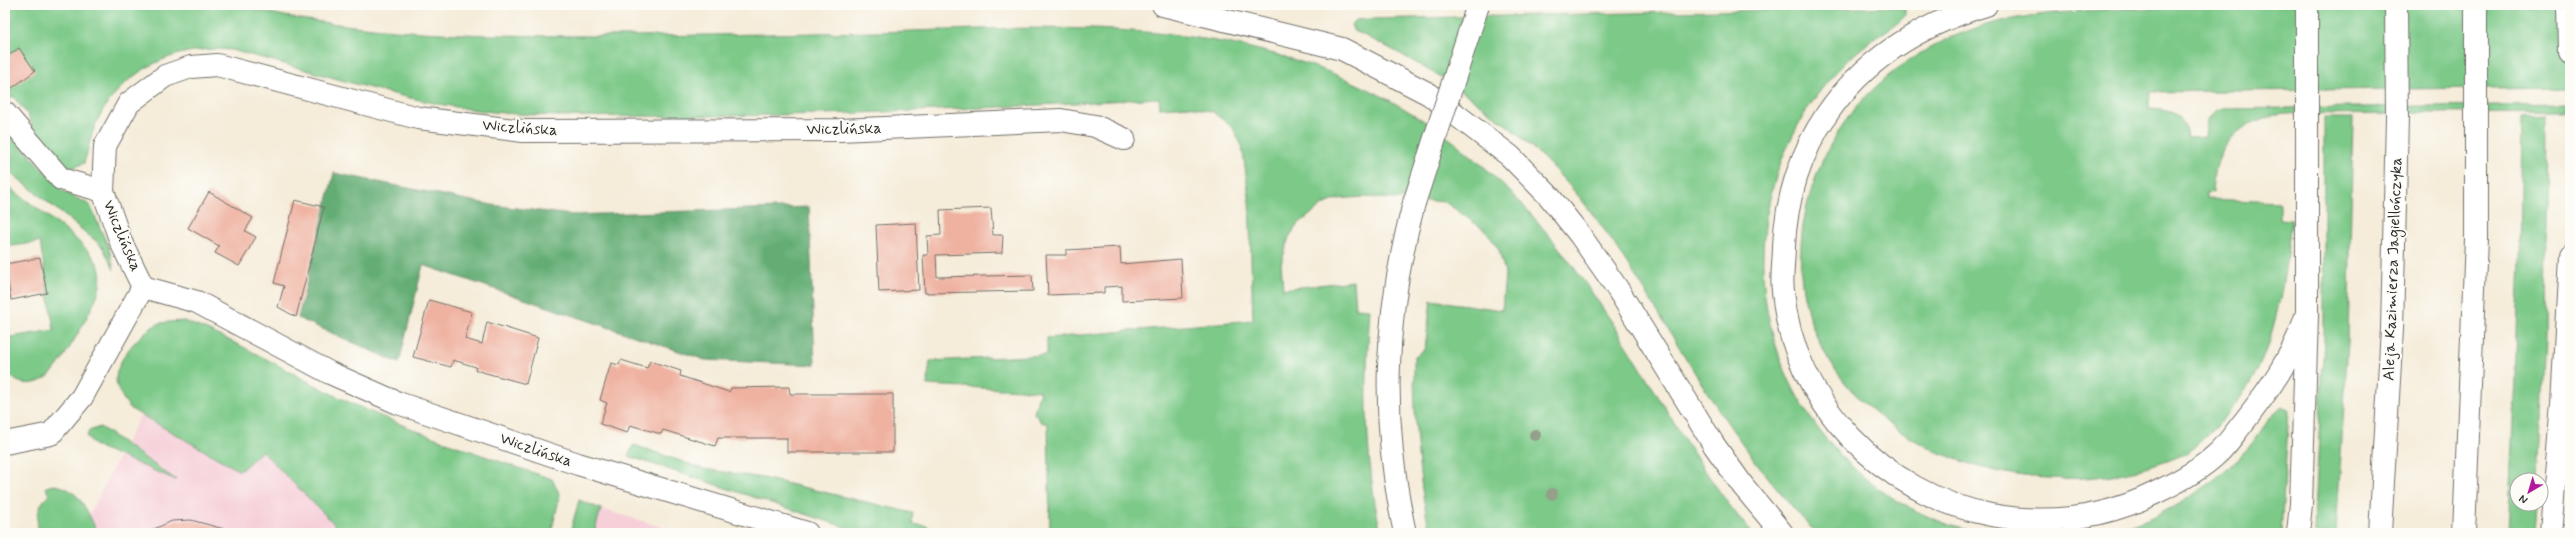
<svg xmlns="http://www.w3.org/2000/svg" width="2575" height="538" font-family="Mynerve,sans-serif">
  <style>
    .built { fill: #f6cfd9 }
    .green { fill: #7bc988; stroke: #537a5a }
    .forest { fill: #64ad74; stroke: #486c50 }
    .building { fill: #efb2a1 }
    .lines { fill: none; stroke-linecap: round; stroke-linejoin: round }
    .minor-casing { stroke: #726f68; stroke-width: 24 }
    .highway-casing { stroke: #726f68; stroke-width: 24 }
    .minor { stroke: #fff; stroke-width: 22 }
    .highway { stroke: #fff; stroke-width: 22 }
    .highway-bridge-casing { stroke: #726f68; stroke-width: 24; stroke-linecap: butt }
    .highway-bridge { stroke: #fff; stroke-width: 22 }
    .tree { fill: #95a08b }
    .labels { text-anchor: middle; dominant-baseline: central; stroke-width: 4; stroke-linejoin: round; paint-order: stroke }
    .street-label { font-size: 16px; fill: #2b2b2b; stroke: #fdfcf7 }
  </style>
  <rect width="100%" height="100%" fill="#fdfcf7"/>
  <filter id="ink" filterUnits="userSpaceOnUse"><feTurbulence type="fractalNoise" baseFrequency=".025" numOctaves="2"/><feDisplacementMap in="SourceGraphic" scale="8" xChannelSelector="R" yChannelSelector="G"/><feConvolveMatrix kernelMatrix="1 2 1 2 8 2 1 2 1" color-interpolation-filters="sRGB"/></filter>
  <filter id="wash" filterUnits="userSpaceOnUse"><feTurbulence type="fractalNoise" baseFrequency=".012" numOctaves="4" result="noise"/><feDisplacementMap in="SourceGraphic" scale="16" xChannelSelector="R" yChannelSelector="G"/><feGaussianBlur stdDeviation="0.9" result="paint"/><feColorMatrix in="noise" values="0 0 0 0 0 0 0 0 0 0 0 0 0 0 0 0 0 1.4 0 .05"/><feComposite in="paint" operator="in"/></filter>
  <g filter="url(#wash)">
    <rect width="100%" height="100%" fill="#f5ecd9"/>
    <!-- built -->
    <g class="built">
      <polygon points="186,326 534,533 80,533"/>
      <polygon points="601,509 683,533 594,533"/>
    </g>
    <!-- green -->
    <g class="green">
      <path d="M5 5C54 5 104 5 153 5 176 5 200 3 223 5 249 7 275 15 301 19 366 29 432 34 498 35 623 38 749 34 874 32 1077 27 1271 9 1446 136 1515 186 1569 256 1615 327 1660 396 1698 470 1752 533H1430C1417 474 1414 417 1414 357L1425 349 1431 300 1502 310 1505 273 1499 250 1486 231 1445 202 1364 197 1337 199 1323 205 1298 224 1289 237 1281 264 1283 289 1353 281 1355 308 1370 309C1365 384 1364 460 1381 533H1050L1048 424 1041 422 1034 413 1040 391 927 385 930 361 1047 355V338L1253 320 1249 196 1242 146 1233 128 1213 112 1190 106 1160 108 1159 98C999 108 839 116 679 116 609 116 538 119 468 109 387 97 310 69 231 50 177 44 123 70 98 119 91 133 89 148 84 163L73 168 65 165 36 136 28 115 13 96 5 103Z"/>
      <path d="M2294 5H2570V87L2149 92V109C2172 110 2184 113 2188 138L2205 137C2206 126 2207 113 2220 109L2570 104V112L2285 114C2239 118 2214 147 2212 193L2207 192V199L2280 202V219L2291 220C2286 268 2280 315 2262 360 2246 397 2217 429 2185 454 1992 538 1730 397 1818 171 1847 98 1912 46 1986 25 2030 13 2076 11 2121 9 2179 7 2236 6 2294 5Z"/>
      <path d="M1892 7 1905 9V16C1895 27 1878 35 1867 44 1837 67 1813 96 1796 129 1710 291 1799 493 1979 533H1816C1776 490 1739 442 1707 392 1666 328 1629 259 1581 199 1517 123 1442 72 1353 30L1351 24 1355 20 1371 19Z"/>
      <polygon points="2548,116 2546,334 2539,480 2517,480 2517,504 2537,504 2535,533 2508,533 2520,262 2522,117"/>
      <polygon points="2324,118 2353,118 2348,342 2336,533 2314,533 2324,338"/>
      <polygon points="5,128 63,191 90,205 109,248 114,270 103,248 96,241 5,168"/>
      <path d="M5 184C25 200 88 243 97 263 101 271 101 277 100 286 97 303 63 362 51 374 36 388 12 388 5 365 3 357 5 347 5 338L54 330 40 242 5 247Z"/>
      <path d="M184 321C243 342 296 378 353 404 418 433 485 457 552 479L560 495 551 533H343L262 451 240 471 131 409C125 402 116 389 116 379 117 359 139 334 156 325 163 321 176 322 184 321Z"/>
      <path d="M2282 406 2289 411 2281 533H2105C2160 520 2209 490 2247 449 2259 436 2268 417 2282 406Z"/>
      <polygon points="100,427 105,430 176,480 94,445 87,436 89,431"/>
      <polygon points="634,445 704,469 763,478 913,513 912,524 928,526 934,533 863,533 628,456"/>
      <path d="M53 485C80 487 87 512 98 533H37C38 517 36 505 49 496L46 487Z"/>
      <polygon points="579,500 601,509 594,533 570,533"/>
    </g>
    <!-- forest -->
    <polygon class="forest" points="334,173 492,205 572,215 809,207 815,365 705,360 423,265 399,363 298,318"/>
    <g id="blocks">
      <!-- building -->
      <g class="building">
        <polygon points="19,48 35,71 12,88 5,78 5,58"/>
        <polygon points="209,192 253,218 245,231 256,237 239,266 215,253 219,246 188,228"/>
        <polygon points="295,200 324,207 296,317 278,307 284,286 274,283"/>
        <polygon points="991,208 993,235 1003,235 1002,253 936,255 937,277 1032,275 1033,291 925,293 923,255 928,255 927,236 941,235 940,210"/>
        <polygon points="916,223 919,290 879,292 876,225"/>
        <polygon points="1120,247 1121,264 1181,259 1183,298 1122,301 1122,286 1104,287 1104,293 1048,295 1046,255 1066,255 1066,250"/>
        <polygon points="40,258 47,293 11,300 5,264"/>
        <polygon points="429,300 472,312 465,339 482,344 487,322 538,338 526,384 475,370 476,367 453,360 451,367 413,357"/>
        <polygon points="621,360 647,368 650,361 681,371 680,376 729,392 731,388 789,387 790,394 893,394 893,452 787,452 787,438 718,438 715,446 663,430 661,434 630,425 627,433 600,424 607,403 600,400 611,363 619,365"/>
        <polygon points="191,520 224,529 223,533 145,533 172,521"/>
      </g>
    </g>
  </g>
  <g filter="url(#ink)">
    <use href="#blocks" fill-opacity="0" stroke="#726f68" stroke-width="1"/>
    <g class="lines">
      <defs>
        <g id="minor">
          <polyline points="5,113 61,179 103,191"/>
          <polyline points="143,287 121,242 103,191 105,146 129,103 165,76 191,67 217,65 418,118 523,131 840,130 1061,120 1095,126 1124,139"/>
          <polyline points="5,443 51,434 82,397 143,287 197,302 330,373 398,403 578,464 807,533"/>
          <polyline points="2298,533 2301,504 2307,316"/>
        </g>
        <g id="highway">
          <polyline points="1163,5 1342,49 1429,94 1510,156 1549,196 1580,235 1617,288 1714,445 1743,486 1782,533"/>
          <path d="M1986 5C1923 24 1865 58 1827 114 1800 153 1786 200 1784 246 1784 261 1781 277 1783 291 1792 402 1885 495 1991 515 2048 525 2103 519 2155 493 2176 483 2200 470 2217 454 2225 447 2232 437 2239 428 2267 393 2294 356 2307 313V5"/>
          <polyline points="2569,5 2570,51"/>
          <path d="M1405 533C1380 419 1384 315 1414 203"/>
          <polyline points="2380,533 2392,329 2397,117 2396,5"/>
          <polyline points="2464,533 2476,239 2476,5"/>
          <polyline points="2551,533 2562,405 2570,257"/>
        </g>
      </defs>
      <!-- minor casing -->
      <use href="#minor" class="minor-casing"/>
      <!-- highway casing -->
      <use href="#highway" class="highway-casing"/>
      <!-- minor -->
      <use href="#minor" class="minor"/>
      <!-- highway -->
      <use href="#highway" class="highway"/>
      <defs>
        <polyline id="highway-bridge" points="1414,203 1478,5"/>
      </defs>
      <!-- highway-bridge casing -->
      <use href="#highway-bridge" class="highway-bridge-casing"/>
      <!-- highway-bridge -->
      <use href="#highway-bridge" class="highway-bridge"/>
    </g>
    <!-- trees -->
    <g class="tree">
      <circle cx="1535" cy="435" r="6"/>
      <circle cx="1552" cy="494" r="6"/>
    </g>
  </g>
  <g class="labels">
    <!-- street labels -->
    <g class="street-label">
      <text transform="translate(520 128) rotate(4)">Wiczlińska</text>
      <text transform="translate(844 129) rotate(-1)">Wiczlińska</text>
      <text transform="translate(122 236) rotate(67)">Wiczlińska</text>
      <text transform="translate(2393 269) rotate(-88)">Aleja Kazimierza Jagiellończyka</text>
      <text transform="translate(536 450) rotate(19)">Wiczlińska</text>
    </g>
  </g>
  <!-- margin -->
  <rect width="2575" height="538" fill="none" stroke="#fdfcf7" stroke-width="20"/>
  <!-- north arrow -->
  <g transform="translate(2529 492) rotate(218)"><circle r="19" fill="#fdfcf7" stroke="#a9a8a5"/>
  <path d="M0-3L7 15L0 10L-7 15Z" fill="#b5179e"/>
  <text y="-6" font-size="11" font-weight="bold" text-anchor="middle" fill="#2b2b2b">N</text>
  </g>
</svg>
